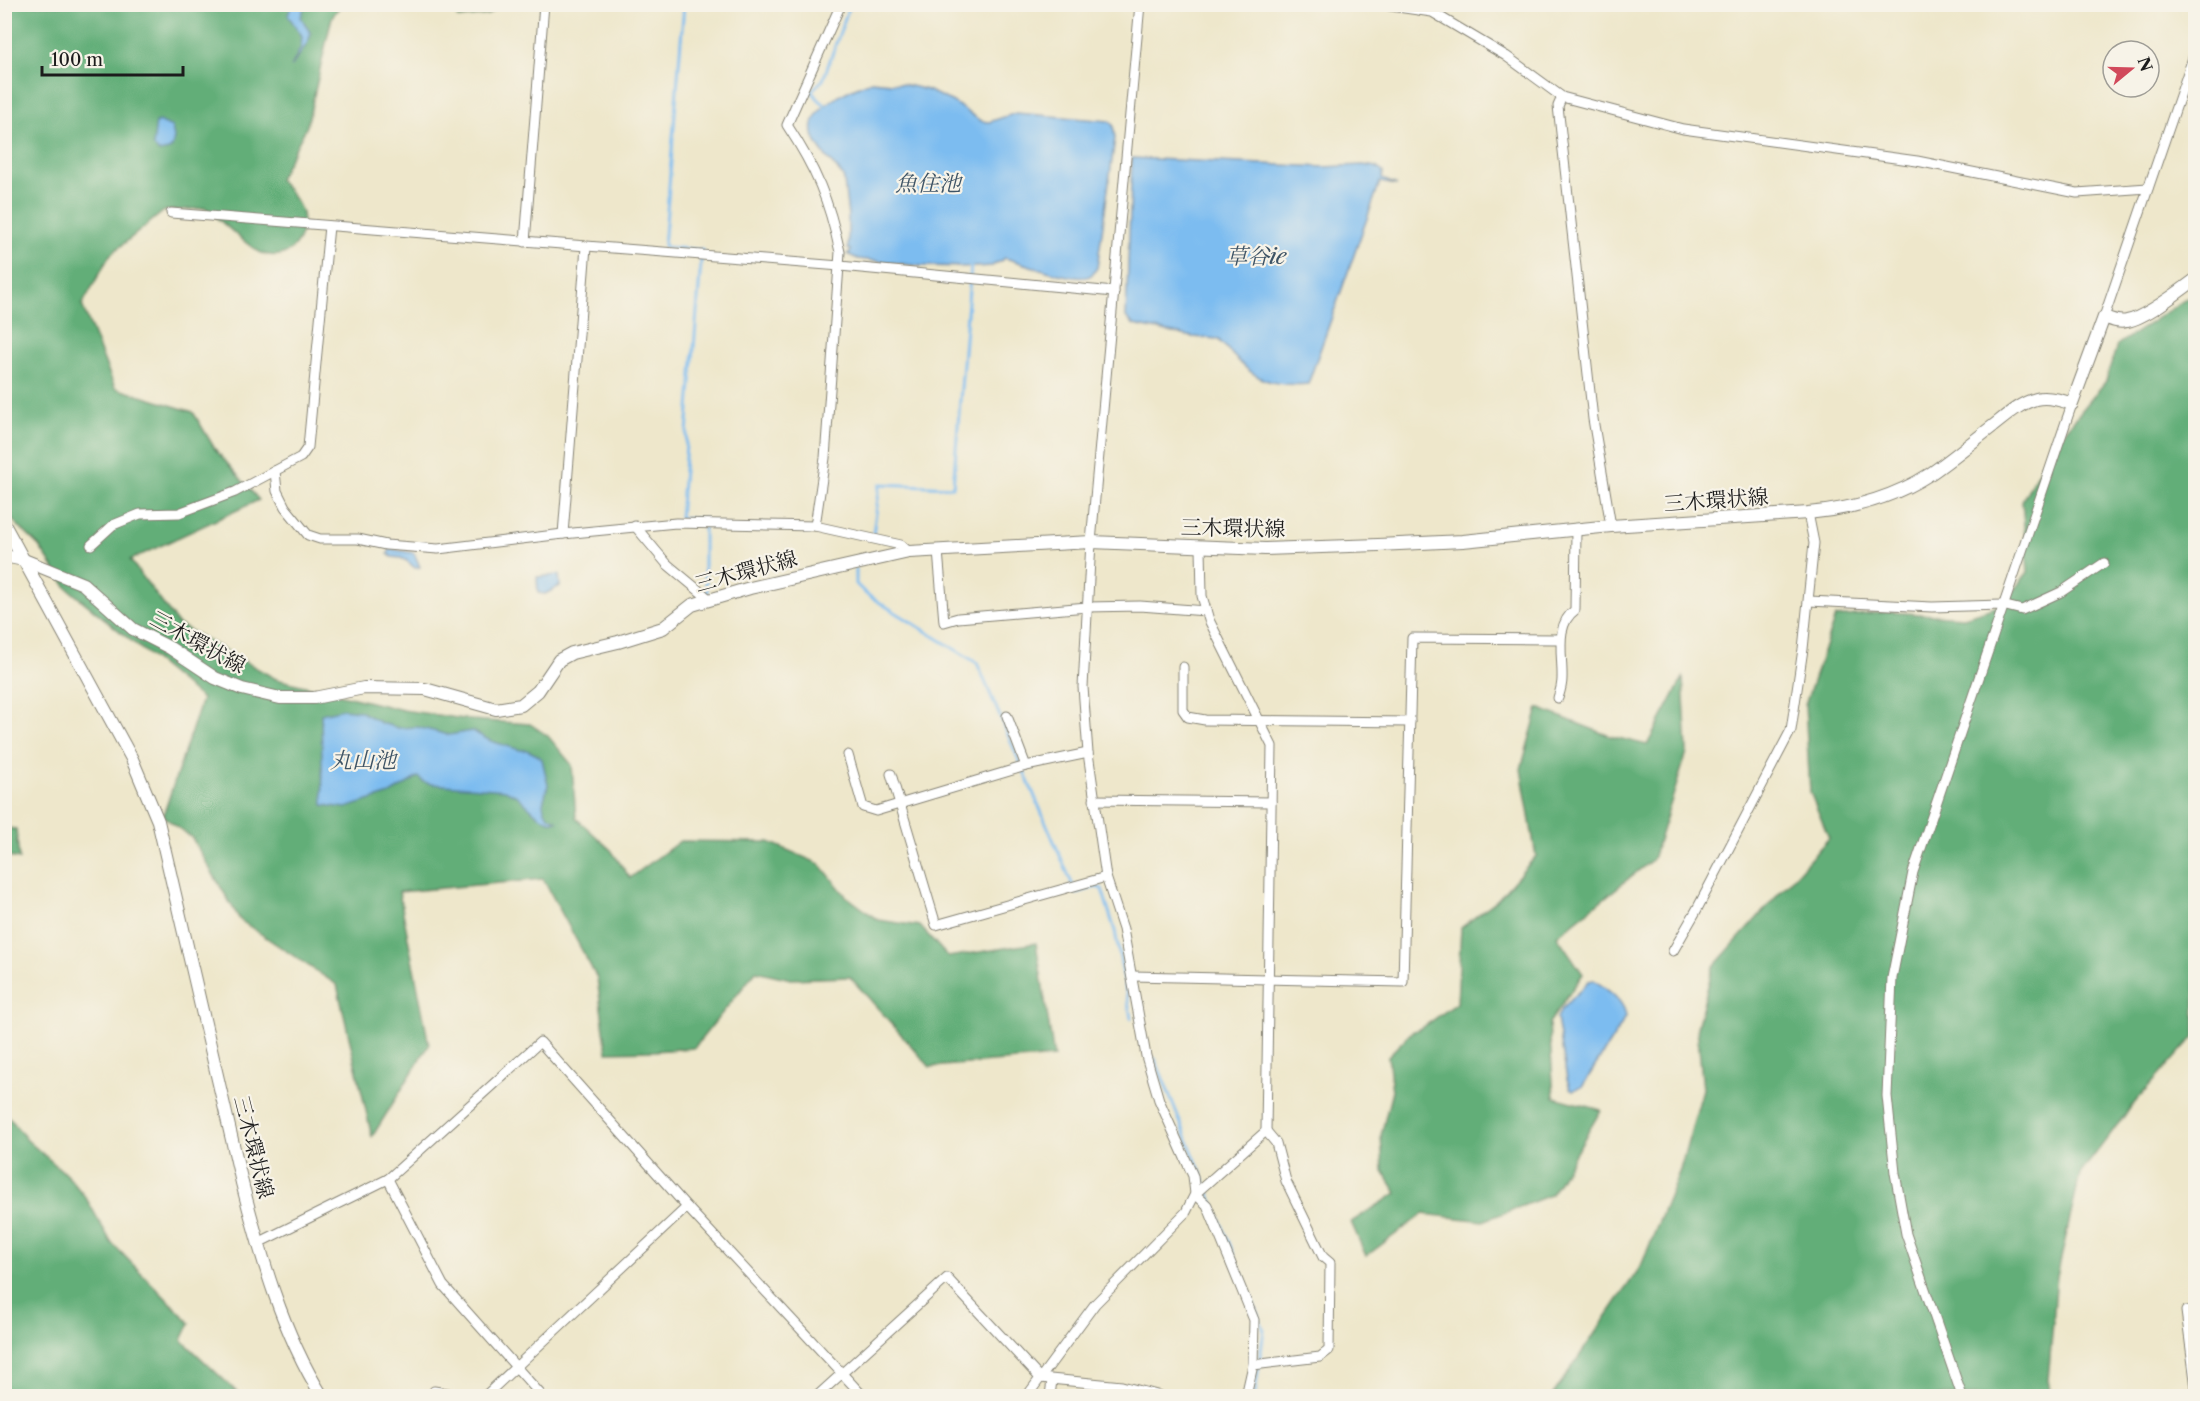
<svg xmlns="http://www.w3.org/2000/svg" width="2200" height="1401" font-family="'Libre Caslon Text','Noto Serif JP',serif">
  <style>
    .forest { fill: #62ae78; stroke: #3f654a; stroke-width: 1.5 }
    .water { fill: #7cbcf0; stroke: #4c6c86; stroke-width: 1.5 }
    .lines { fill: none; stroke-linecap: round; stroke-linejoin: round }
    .stream { stroke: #7cbcf0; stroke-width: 3 }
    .minor-casing { stroke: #858274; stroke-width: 11 }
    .major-casing { stroke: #858274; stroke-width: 14 }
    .minor { stroke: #fff; stroke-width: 9 }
    .major { stroke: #fff; stroke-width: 12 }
    .labels { text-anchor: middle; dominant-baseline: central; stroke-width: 4.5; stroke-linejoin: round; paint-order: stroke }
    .street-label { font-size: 21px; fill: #1c1c1c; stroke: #f7f3e8 }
    .water-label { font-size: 22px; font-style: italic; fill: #3e5466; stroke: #f7f3e8 }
  </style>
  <rect width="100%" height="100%" fill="#f7f3e8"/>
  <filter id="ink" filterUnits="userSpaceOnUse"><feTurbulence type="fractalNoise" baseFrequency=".0167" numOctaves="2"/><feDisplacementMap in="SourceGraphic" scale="12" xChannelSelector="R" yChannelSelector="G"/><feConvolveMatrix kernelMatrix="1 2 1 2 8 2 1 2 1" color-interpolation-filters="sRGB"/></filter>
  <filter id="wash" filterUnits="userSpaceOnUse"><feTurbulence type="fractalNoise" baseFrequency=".008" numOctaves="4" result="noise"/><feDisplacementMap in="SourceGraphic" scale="24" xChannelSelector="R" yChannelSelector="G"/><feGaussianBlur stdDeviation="1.35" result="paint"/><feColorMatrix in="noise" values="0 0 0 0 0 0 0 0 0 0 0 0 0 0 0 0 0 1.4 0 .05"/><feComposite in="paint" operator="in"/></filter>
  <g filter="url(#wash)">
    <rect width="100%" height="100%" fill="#eee7cb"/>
    <!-- forest -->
    <g class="forest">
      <path d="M4 5H341L332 17 307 126 279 179C286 188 299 201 302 213 306 239 291 261 264 254 253 251 217 218 206 208L164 211 110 255 82 305 115 388 193 412 215 449 259 500 130 560 178 624 276 679 403 710 471 720 530 724 548 736 572 765 576 818 611 850 630 878 680 841 769 842 820 864 846 896 878 920 920 926 948 957 1036 943 1054 1057 930 1067 850 977 791 979 756 971 694 1048 654 1051 607 1052 597 978 543 879 399 892 429 1045 372 1137 337 985 240 920 192 838 163 816 202 699 67 588 39 546 5 513Z"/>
      <polygon points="448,5 503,5 487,15 458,18"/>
      <polygon points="2195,293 2195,1037 2187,1044 2131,1107 2080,1174 2057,1276 2048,1380 2051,1396 1552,1396 1641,1266 1680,1170 1703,1089 1697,1027 1713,967 1829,838 1810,792 1805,705 1835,617 1889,612 1964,617 2002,605 2028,572 2022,501 2050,449 2106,381 2117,345"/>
      <polygon points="1683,678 1687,752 1653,859 1557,936 1583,974 1549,1023 1554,1097 1601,1110 1551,1195 1483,1221 1423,1214 1366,1256 1351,1222 1397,1193 1383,1171 1381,1135 1392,1091 1388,1056 1412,1032 1423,1027 1457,1003 1461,928 1498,899 1536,856 1521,769 1538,708 1610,736 1647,745"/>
      <polygon points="5,828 16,829 19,859 5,856"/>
      <polygon points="4,1111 27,1140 67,1175 86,1198 111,1242 190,1323 182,1340 241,1396 5,1396"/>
    </g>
    <!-- water -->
    <g class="water">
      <polygon points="293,4 305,5 301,17 311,34 307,44 291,67 301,47 302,36 289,17 288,14"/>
      <path d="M871 81 902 84 927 90 953 102 981 121 989 122 1016 113 1109 121 1113 125 1115 138 1097 268C1095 270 1094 273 1091 275 1079 285 1021 262 1005 258L992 266 976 267 921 266 858 259 847 254 850 253 851 250 848 249V216L844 181 843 176C833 163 817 150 813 134 807 106 851 89 871 81Z"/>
      <polygon points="159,121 172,127 174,138 172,147 169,150 159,152 153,146 156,122"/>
      <path d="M1132 158 1325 167 1363 165 1376 167 1383 172 1382 179 1397 185 1380 182 1308 384C1260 388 1249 373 1218 339L1193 337 1134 325 1126 317Z"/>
      <polygon points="390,549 414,553 420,567 415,568 407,561 401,558 392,557 388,554"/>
      <polygon points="559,575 560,586 545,594 538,593 537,577"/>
      <polygon points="343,709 360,711 381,723 398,728 417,727 449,735 472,731 491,741 520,750 527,750 537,755 542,759 548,785 543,803 544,809 548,816 558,821 549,821 539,816 517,796 505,790 431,784 424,782 418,777 390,794 346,808 323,805 321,714"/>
      <path d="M1594 980C1606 989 1625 1000 1626 1017L1582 1087 1573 1090 1570 1088 1567 1079 1557 1018 1561 1010 1589 981Z"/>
    </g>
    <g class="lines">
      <!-- stream -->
      <g class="stream">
        <polyline points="684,4 664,247 702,250 680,518 704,519 704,566 707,593"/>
        <polyline points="825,106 811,91 823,80 850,4"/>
        <polyline points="873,534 880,484 953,487 971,265"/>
        <polyline points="856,569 856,584 866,594 977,663 1020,763"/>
        <polyline points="1023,769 1076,893 1096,887 1102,889 1115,931 1131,1018"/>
        <polyline points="1155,1059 1264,1330 1255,1393 1253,1396"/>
      </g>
    </g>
  </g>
  <g filter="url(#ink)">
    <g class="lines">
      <defs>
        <g id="minor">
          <polyline points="1377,4 1432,12 1506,56 1562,97 1683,129 1917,161 2077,193 2148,188"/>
          <polyline points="1562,97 1558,106 1593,419 1611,526"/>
          <polyline points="171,213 840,266 1114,292"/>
          <polyline points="525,242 544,4"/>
          <polyline points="2104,317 2196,49"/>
          <polyline points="275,471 277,491 285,507 308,535 320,539 358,539 386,545 438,549 563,534 676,523 815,526 901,545 909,552"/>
          <polyline points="635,526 667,564 709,599"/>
          <path d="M815 526 825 458 840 252C829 200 816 169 787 125L841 4"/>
          <polyline points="563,534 586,247"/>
          <polyline points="91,545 113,525 140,514 179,513 235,492 301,457 308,447 329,226"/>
          <polyline points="1201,547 1202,596 1209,620 1272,746 1266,1131 1195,1194 1207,1205 1254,1320 1253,1365 1246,1396"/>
          <polyline points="938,551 944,622 958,618 1087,607 1140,606 1206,611"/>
          <polyline points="1809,601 1932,607 2002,605 2022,610 2061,592 2104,563"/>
          <polyline points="1183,667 1183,710 1188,717 1205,720 1410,722"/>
          <path d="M1558 698C1560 692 1562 685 1562 679 1563 656 1554 625 1575 610L1576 530"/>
          <polyline points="1007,716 1026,766"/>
          <polyline points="848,755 863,807 876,811 1026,766 1088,753"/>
          <polyline points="891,774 936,925 1106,877"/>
          <polyline points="1094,800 1271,802"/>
          <polyline points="1673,951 1696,911 1791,730 1803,649 1814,543 1808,513"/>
          <polyline points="1132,976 1403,982 1412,638 1560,639"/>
          <polyline points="388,1179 443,1285 542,1396"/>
          <polyline points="258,1243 388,1179 540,1042 687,1207 863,1396"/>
          <polyline points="2186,1311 2196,1388"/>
          <polyline points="1253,1365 1320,1357 1329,1350 1330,1263 1323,1257 1286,1181 1276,1143 1266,1131"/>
          <polyline points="433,1396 434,1391 466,1396"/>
          <polyline points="485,1396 687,1207"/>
          <polyline points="817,1396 947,1278 1040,1378 1122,1386 1161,1396"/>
          <polyline points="1027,1396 1095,1304 1186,1212 1195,1194 1193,1176 1159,1100 1146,1056 1123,929 1106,877 1088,753 1083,687 1091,542 1140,4"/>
          <polyline points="1050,1396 1052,1380"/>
          <polyline points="1962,1396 1906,1234 1895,1173 1887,1096 1892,978 1913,872 2072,404"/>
        </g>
        <g id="major">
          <path d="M4 524 132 759 158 821 242 1183C261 1256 282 1332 322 1396"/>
          <path d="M4 556 24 560 83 584 133 629 170 648 215 678 242 689 280 698H314L364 688 425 689 496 709 521 705 538 691 559 660 572 653 618 642 663 628 692 605 750 588 909 552 1091 542 1265 549 1378 545 1463 541 1611 526 1808 513C1852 509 1893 498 1930 474 1952 459 1972 442 1993 426 2006 416 2020 403 2036 399 2048 396 2061 400 2072 404L2104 317C2112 320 2119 323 2127 321 2145 318 2180 291 2196 279"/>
        </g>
      </defs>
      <!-- minor casing -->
      <use href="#minor" class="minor-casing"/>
      <!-- major casing -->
      <use href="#major" class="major-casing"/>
      <!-- minor -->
      <use href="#minor" class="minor"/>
      <!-- major -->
      <use href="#major" class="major"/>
    </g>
  </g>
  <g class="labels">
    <!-- street labels -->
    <g class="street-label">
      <text transform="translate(1716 500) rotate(-4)">三木環状線</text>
      <text transform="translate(1233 528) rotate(1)">三木環状線</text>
      <text transform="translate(746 571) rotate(-15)">三木環状線</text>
      <text transform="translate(198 642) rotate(29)">三木環状線</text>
      <text transform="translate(254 1147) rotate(76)">三木環状線</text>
    </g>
    <!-- water labels -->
    <g class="water-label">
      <text x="928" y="183">魚住池</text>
      <text x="1256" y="256">草谷ie</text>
      <text x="363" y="760">丸山池</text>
    </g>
  </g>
  <!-- margin -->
  <rect width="2200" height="1401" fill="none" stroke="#f7f3e8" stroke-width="24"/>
  <!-- north arrow -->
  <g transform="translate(2131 69) rotate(71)"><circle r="28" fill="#f7f3e8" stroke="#9f9d96" stroke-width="1.5"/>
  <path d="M0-4.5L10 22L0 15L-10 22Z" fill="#d1495b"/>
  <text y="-9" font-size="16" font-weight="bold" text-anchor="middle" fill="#1c1c1c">N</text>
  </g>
  <!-- scale -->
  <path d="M42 66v9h141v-9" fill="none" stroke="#1c1c1c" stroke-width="3"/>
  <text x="51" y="66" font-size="18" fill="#1c1c1c" stroke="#f7f3e8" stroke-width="4.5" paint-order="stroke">100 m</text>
</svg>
